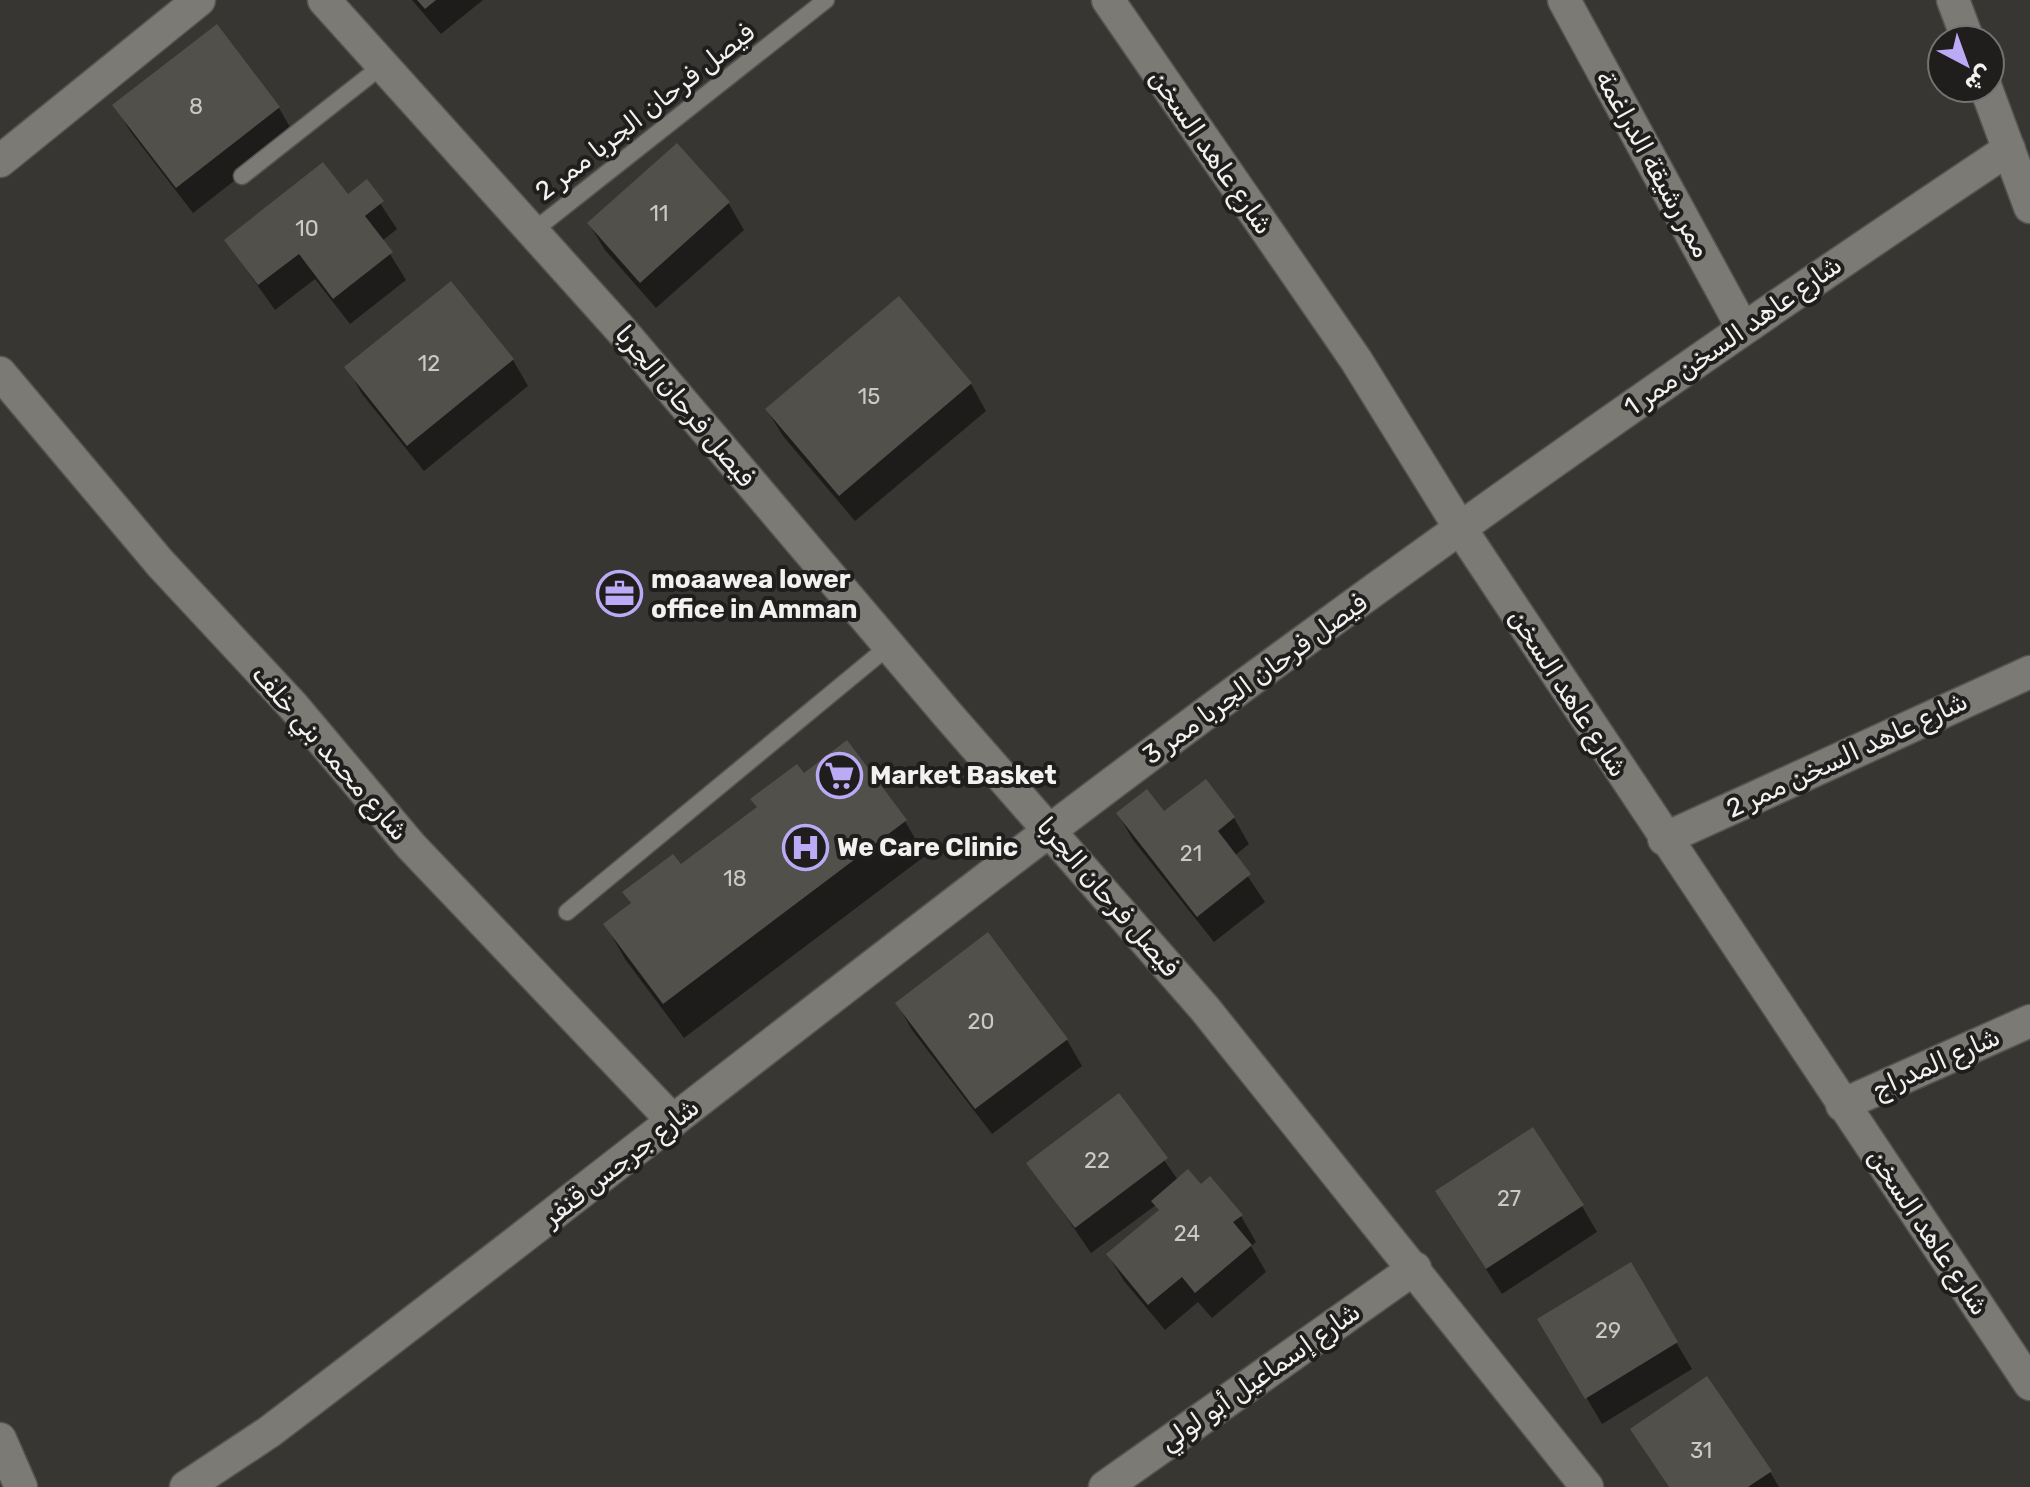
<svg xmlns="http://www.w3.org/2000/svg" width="2030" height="1487" font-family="Rubik,Vazirmatn,sans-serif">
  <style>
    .shadow { fill: #0007 }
    .building { fill: #52504b }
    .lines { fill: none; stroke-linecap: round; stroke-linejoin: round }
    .service-casing { stroke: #565451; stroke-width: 19 }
    .minor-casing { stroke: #565451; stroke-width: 35 }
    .service { stroke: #7c7a75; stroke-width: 16 }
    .minor { stroke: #7c7a75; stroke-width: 32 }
    .labels { text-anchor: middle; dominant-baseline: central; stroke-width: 8; stroke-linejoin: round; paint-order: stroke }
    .number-label { font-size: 22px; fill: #cbc9c6 }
    .street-label { font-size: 26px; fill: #f3f1ef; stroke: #1f1e1c }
    .poi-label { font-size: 26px; font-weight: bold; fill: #f3f1ef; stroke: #1f1e1c; text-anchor: start }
  </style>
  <rect width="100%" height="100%" fill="#383632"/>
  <!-- shadow -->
  <g class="shadow">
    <polygon points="412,0 483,0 441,34"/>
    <polygon points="216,27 279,108 294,134 193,213 130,131 115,105"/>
    <polygon points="677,146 729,204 744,230 656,308 605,250 589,224"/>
    <polygon points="366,182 397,229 382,241 406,280 350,324 315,279 275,310 226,241 347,196"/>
    <polygon points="899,299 971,384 986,411 855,521 783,436 767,410"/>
    <polygon points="513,360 528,386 424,471 362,394 347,367"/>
    <polygon points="804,775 905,821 925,856 684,1038 625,959 605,924 632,905 624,892 681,867"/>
    <polygon points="1118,814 1234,818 1249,844 1234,856 1265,902 1214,942 1133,840"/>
    <polygon points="897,1003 1067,1040 1082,1066 992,1134 912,1030"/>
    <polygon points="1119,1096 1178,1180 1201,1186 1241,1216 1256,1242 1251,1246 1266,1272 1212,1318 1198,1302 1165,1330 1124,1281 1108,1255 1160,1212 1156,1205 1091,1253 1029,1163"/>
    <polygon points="1582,1206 1597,1232 1502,1294 1453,1218"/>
    <polygon points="1630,1265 1692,1369 1602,1424 1540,1319"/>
    <polygon points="1632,1429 1770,1472 1779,1487 1669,1487"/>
  </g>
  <!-- building -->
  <g class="building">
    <polygon points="417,0 436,0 425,9"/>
    <polygon points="217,24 280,107 176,188 112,105"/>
    <polygon points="677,143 730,202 640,283 587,223"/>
    <polygon points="323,162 348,194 367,179 384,201 365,216 393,252 333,299 299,254 258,285 224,240"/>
    <polygon points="451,281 514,359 407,446 344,367"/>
    <polygon points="899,296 972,383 839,496 765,409"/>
    <polygon points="847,740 907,820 663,1004 603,924 631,903 622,892 673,854 681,864 757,807 750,799 797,764 804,773"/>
    <polygon points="1206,779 1235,817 1218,831 1251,874 1197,917 1116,813 1147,789 1164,811"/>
    <polygon points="988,932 1068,1039 975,1109 895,1003"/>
    <polygon points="1119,1093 1168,1158 1075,1228 1026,1163"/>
    <polygon points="1533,1127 1584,1205 1486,1269 1435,1191"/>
    <polygon points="1188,1169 1201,1184 1210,1176 1243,1215 1233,1222 1252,1245 1195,1293 1182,1277 1148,1305 1106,1254 1159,1210 1151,1201"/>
    <polygon points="1631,1262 1678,1342 1585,1399 1537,1319"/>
    <polygon points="1707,1376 1772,1471 1748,1487 1669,1487 1630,1429"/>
  </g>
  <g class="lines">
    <defs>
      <g id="service">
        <polyline points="242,176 383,65"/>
        <polyline points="532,232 826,0"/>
        <polyline points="567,912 889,646"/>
      </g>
      <g id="minor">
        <polyline points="324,0 622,331 948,715 1205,1009 1587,1487"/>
        <polyline points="1108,0 1356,360 1460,528 2030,1384"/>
        <polyline points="1564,0 1742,327"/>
        <polyline points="1953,0 1968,40"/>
        <polyline points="1986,88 2030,207"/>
        <polyline points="0,161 199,0"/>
        <polyline points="0,373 160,563 294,707 411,846 673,1121"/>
        <polyline points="1664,839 2030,672"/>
        <polyline points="1842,1105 2030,1021"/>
        <polyline points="0,1439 21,1487"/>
        <path d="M186 1487 269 1432C532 1233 790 1027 1053 828 1364 592 1684 366 2009 149"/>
        <polyline points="1105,1487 1415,1268"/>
      </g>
    </defs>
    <!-- service casing -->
    <use href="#service" class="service-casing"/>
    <!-- minor casing -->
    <use href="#minor" class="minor-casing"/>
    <!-- service -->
    <use href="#service" class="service"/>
    <!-- minor -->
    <use href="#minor" class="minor"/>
  </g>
  <!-- icons -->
  <defs>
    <symbol id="office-ring" viewBox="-11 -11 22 22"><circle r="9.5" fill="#1f1e1c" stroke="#bbaaf6" stroke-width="1.5"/><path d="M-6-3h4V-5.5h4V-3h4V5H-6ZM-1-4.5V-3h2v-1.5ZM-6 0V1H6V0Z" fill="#bbaaf6"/></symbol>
    <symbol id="supermarket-ring" viewBox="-11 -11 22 22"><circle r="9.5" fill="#1f1e1c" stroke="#bbaaf6" stroke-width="1.5"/><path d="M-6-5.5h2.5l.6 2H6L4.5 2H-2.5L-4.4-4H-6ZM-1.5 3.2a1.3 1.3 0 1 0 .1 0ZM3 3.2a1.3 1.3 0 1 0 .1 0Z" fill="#bbaaf6"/></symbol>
    <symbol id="hospital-ring" viewBox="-11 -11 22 22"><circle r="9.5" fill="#1f1e1c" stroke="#bbaaf6" stroke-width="1.5"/><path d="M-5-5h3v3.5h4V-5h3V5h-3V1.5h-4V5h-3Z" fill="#bbaaf6"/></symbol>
  </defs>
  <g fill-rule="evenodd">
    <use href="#office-ring" x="594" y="568" width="51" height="51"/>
    <use href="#supermarket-ring" x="814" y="750" width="51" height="51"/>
    <use href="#hospital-ring" x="780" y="822" width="51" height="51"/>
  </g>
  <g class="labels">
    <!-- number labels -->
    <g class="number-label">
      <text x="196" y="106">8</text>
      <text x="659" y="213">11</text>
      <text x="307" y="228">10</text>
      <text x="429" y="363">12</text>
      <text x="869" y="396">15</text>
      <text x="1191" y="853">21</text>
      <text x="735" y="878">18</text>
      <text x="981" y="1021">20</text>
      <text x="1097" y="1160">22</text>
      <text x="1509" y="1198">27</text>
      <text x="1187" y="1233">24</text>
      <text x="1608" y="1330">29</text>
      <text x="1701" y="1450">31</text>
    </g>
    <!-- street labels -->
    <g class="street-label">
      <text transform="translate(645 112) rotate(-38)">فيصل فرحان الجربا ممر 2</text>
      <text transform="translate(1211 152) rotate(55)">شارع عاهد السخن</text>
      <text transform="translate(1653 164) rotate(61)">ممر رشيقة الدراغمة</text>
      <text transform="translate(1733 336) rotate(-35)">شارع عاهد السخن ممر 1</text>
      <text transform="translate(685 406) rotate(50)">فيصل فرحان الجربا</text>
      <text transform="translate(1255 679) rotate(-36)">فيصل فرحان الجربا ممر 3</text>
      <text transform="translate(1568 693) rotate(57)">شارع عاهد السخن</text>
      <text transform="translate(330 753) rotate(49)">شارع محمد بني خلف</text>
      <text transform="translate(1847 755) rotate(-25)">شارع عاهد السخن ممر 2</text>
      <text transform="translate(1108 897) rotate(49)">فيصل فرحان الجربا</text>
      <text transform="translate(1936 1063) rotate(-24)">شارع المدراج</text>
      <text transform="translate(621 1162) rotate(-38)">شارع جرجس قنفر</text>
      <text transform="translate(1928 1232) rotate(56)">شارع عاهد السخن</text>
      <text transform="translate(1260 1377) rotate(-35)">شارع إسماعيل أبو لولي</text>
    </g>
    <!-- poi labels -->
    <g class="poi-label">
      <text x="651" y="579">moaawea lower<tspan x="651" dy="30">office in Amman</tspan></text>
      <text x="870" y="775">Market Basket</text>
      <text x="837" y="847">We Care Clinic</text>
    </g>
  </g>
  <!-- north arrow -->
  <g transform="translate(1966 64) rotate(139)"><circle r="38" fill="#1f1e1c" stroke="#747270" stroke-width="2"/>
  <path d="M0-6L14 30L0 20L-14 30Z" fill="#bbaaf6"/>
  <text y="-12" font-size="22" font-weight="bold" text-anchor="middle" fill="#f3f1ef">ش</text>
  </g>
</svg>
